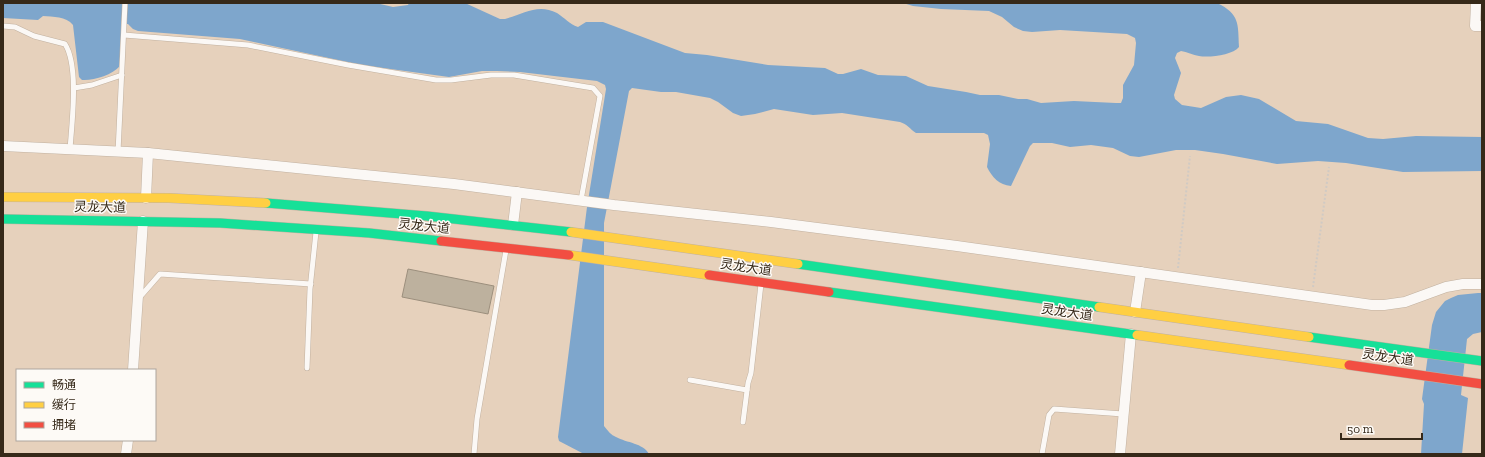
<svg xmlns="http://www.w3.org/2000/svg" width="1485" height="457" font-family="'Zilla Slab','Noto Sans SC',serif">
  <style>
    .water { fill: #7ea6cc }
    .building { fill: #bdb19e; stroke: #9c8f7d }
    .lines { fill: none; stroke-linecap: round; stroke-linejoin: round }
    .lane-casing { stroke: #c1b1a0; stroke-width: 6 }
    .street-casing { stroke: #c1b1a0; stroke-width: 11 }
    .fast-casing { stroke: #c1b1a0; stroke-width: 10 }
    .slow-casing { stroke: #c1b1a0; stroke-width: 10 }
    .jam-casing { stroke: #c1b1a0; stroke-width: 10 }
    .path { stroke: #d0cac4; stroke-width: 2; stroke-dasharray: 2 2; stroke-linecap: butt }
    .lane { stroke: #fbf8f5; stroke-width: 5 }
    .street { stroke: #fbf8f5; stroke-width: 10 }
    .fast { stroke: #16e098; stroke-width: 9 }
    .slow { stroke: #ffcf43; stroke-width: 9 }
    .jam { stroke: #f24e42; stroke-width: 9 }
    .labels { text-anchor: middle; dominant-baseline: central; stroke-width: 3; stroke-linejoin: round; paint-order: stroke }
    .street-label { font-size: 13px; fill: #362919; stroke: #fdfaf6 }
  </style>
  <rect width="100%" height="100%" fill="#e6d1bc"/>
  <!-- water -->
  <g class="water">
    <path d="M3 3H376L393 7 408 5 409 3H465L500 19H505C523 14 538 3 557 13 565 18 569 24 578 27L586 22H603L685 53 707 55 768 65 825 68 838 74H843L861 69 878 75 906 76 928 86 966 92 980 95H999L1018 99H1027L1041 103 1074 101 1116 103H1121L1123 98V85L1134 65 1136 43 1135 38 1127 34 1060 30 1032 32 1023 31 1014 27 1002 17 989 11 941 9 913 6 903 3H1217C1240 14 1238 24 1239 47 1233 55 1209 58 1199 56 1193 55 1187 52 1181 51L1177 53 1175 58 1181 73 1174 95 1175 99 1182 105 1201 108 1226 97 1241 95 1259 99 1296 121 1328 124 1368 138 1383 139 1416 136 1482 137V171L1403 172 1346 163 1318 161 1277 164 1223 154 1195 150H1176L1139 157 1130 156 1113 148 1091 145 1070 147 1052 143H1033L1030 146 1011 186C999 185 992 177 987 167L990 144 988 135 984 133H916C910 129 907 124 900 122L842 113 813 115 774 109 755 114 741 116 733 113 718 102 710 98 676 92H661L632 88 629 91 604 223V426C608 431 611 435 616 437 627 443 643 443 649 454H584L559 441 558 437 587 207 606 89 605 85 597 81 520 72 497 71H482L449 77 361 65 240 39 138 31 133 29 128 24H122L120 66C112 75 93 81 82 80L79 77 73 25C66 16 53 17 43 16L38 20 3 18Z"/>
    <polygon points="1478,293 1482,293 1482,332 1473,334 1467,339 1461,395 1468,398 1462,454 1421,454 1424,404 1422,399 1432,325 1436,312 1445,301 1451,298 1458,295"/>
  </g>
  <!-- building -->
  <polygon class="building" points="408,269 494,286 488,314 402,297"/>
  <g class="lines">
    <defs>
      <g id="lane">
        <path d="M3 26 15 27 34 36 65 44C79 66 72 122 70 149"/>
        <polyline points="124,35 248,45 348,65 436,80 451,80 491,75 514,75 593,88 600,96 581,200"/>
        <polyline points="74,88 92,85 122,75"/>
        <polyline points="118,152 125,3"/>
        <polyline points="139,298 160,274 311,284"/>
        <polyline points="307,368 310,289 316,232"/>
        <polyline points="690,380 747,390"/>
        <polyline points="743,422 748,383 751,373 761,284"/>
        <polyline points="474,454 477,419 506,250"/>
        <polyline points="1042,454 1049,415 1054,409 1123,414"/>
      </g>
      <g id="street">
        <polyline points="1476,3 1475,26 1482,26"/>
        <polyline points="3,146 148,153 454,184 614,205 771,222 957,246 1372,305 1384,305 1405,302 1446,287 1463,284 1482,284"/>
        <polyline points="146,198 148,153"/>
        <polyline points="513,225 517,192"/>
        <polyline points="1135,312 1141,272"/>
        <polyline points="133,370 143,221"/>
        <polyline points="126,454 128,440"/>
        <polyline points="1120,454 1131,334"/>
      </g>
      <g id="fast">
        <polyline points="266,203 427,216 571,232"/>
        <polyline points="3,219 220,223 369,233 441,241"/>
        <polyline points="798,264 1099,307"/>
        <polyline points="829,292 1137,335"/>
        <polyline points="1309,337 1482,361"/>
      </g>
      <g id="slow">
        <polyline points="3,197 169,198 266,203"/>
        <polyline points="571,232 798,264"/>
        <polyline points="569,255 709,275"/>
        <polyline points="1099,307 1309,337"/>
        <polyline points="1137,335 1349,365"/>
      </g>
      <g id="jam">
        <polyline points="441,241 569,255"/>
        <polyline points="709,275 829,292"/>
        <polyline points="1349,365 1482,384"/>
      </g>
    </defs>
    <!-- lane casing -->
    <use href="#lane" class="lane-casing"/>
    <!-- street casing -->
    <use href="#street" class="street-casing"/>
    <!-- fast casing -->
    <use href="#fast" class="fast-casing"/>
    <!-- slow casing -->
    <use href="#slow" class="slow-casing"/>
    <!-- jam casing -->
    <use href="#jam" class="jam-casing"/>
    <!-- path -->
    <g class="path">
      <polyline points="1178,268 1190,156"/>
      <polyline points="1313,287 1329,167"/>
    </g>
    <!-- lane -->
    <use href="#lane" class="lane"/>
    <!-- street -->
    <use href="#street" class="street"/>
    <!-- fast -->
    <use href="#fast" class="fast"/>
    <!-- slow -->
    <use href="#slow" class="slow"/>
    <!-- jam -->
    <use href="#jam" class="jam"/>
  </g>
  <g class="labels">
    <!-- street labels -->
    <g class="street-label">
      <text transform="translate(100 207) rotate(1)">灵龙大道</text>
      <text transform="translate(424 226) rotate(6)">灵龙大道</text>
      <text transform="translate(746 267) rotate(8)">灵龙大道</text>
      <text transform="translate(1067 312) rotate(8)">灵龙大道</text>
      <text transform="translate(1388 357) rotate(8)">灵龙大道</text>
    </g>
  </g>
  <!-- border -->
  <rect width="1485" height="457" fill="none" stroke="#362919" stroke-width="8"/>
  <!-- legend -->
  <rect x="16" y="369" width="140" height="72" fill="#fdfaf6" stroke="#ada69e"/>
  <rect x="24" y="382" width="20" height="6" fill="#16e098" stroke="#ada69e"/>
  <text x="52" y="389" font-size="12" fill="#362919">畅通</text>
  <rect x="24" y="402" width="20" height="6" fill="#ffcf43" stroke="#ada69e"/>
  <text x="52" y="409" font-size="12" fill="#362919">缓行</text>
  <rect x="24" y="422" width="20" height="6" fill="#f24e42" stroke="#ada69e"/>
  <text x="52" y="429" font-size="12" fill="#362919">拥堵</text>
  <!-- scale -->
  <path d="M1341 433v6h81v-6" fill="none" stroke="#362919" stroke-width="2"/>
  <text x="1347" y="433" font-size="12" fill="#362919" stroke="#fdfaf6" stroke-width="3" paint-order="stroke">50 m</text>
</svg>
